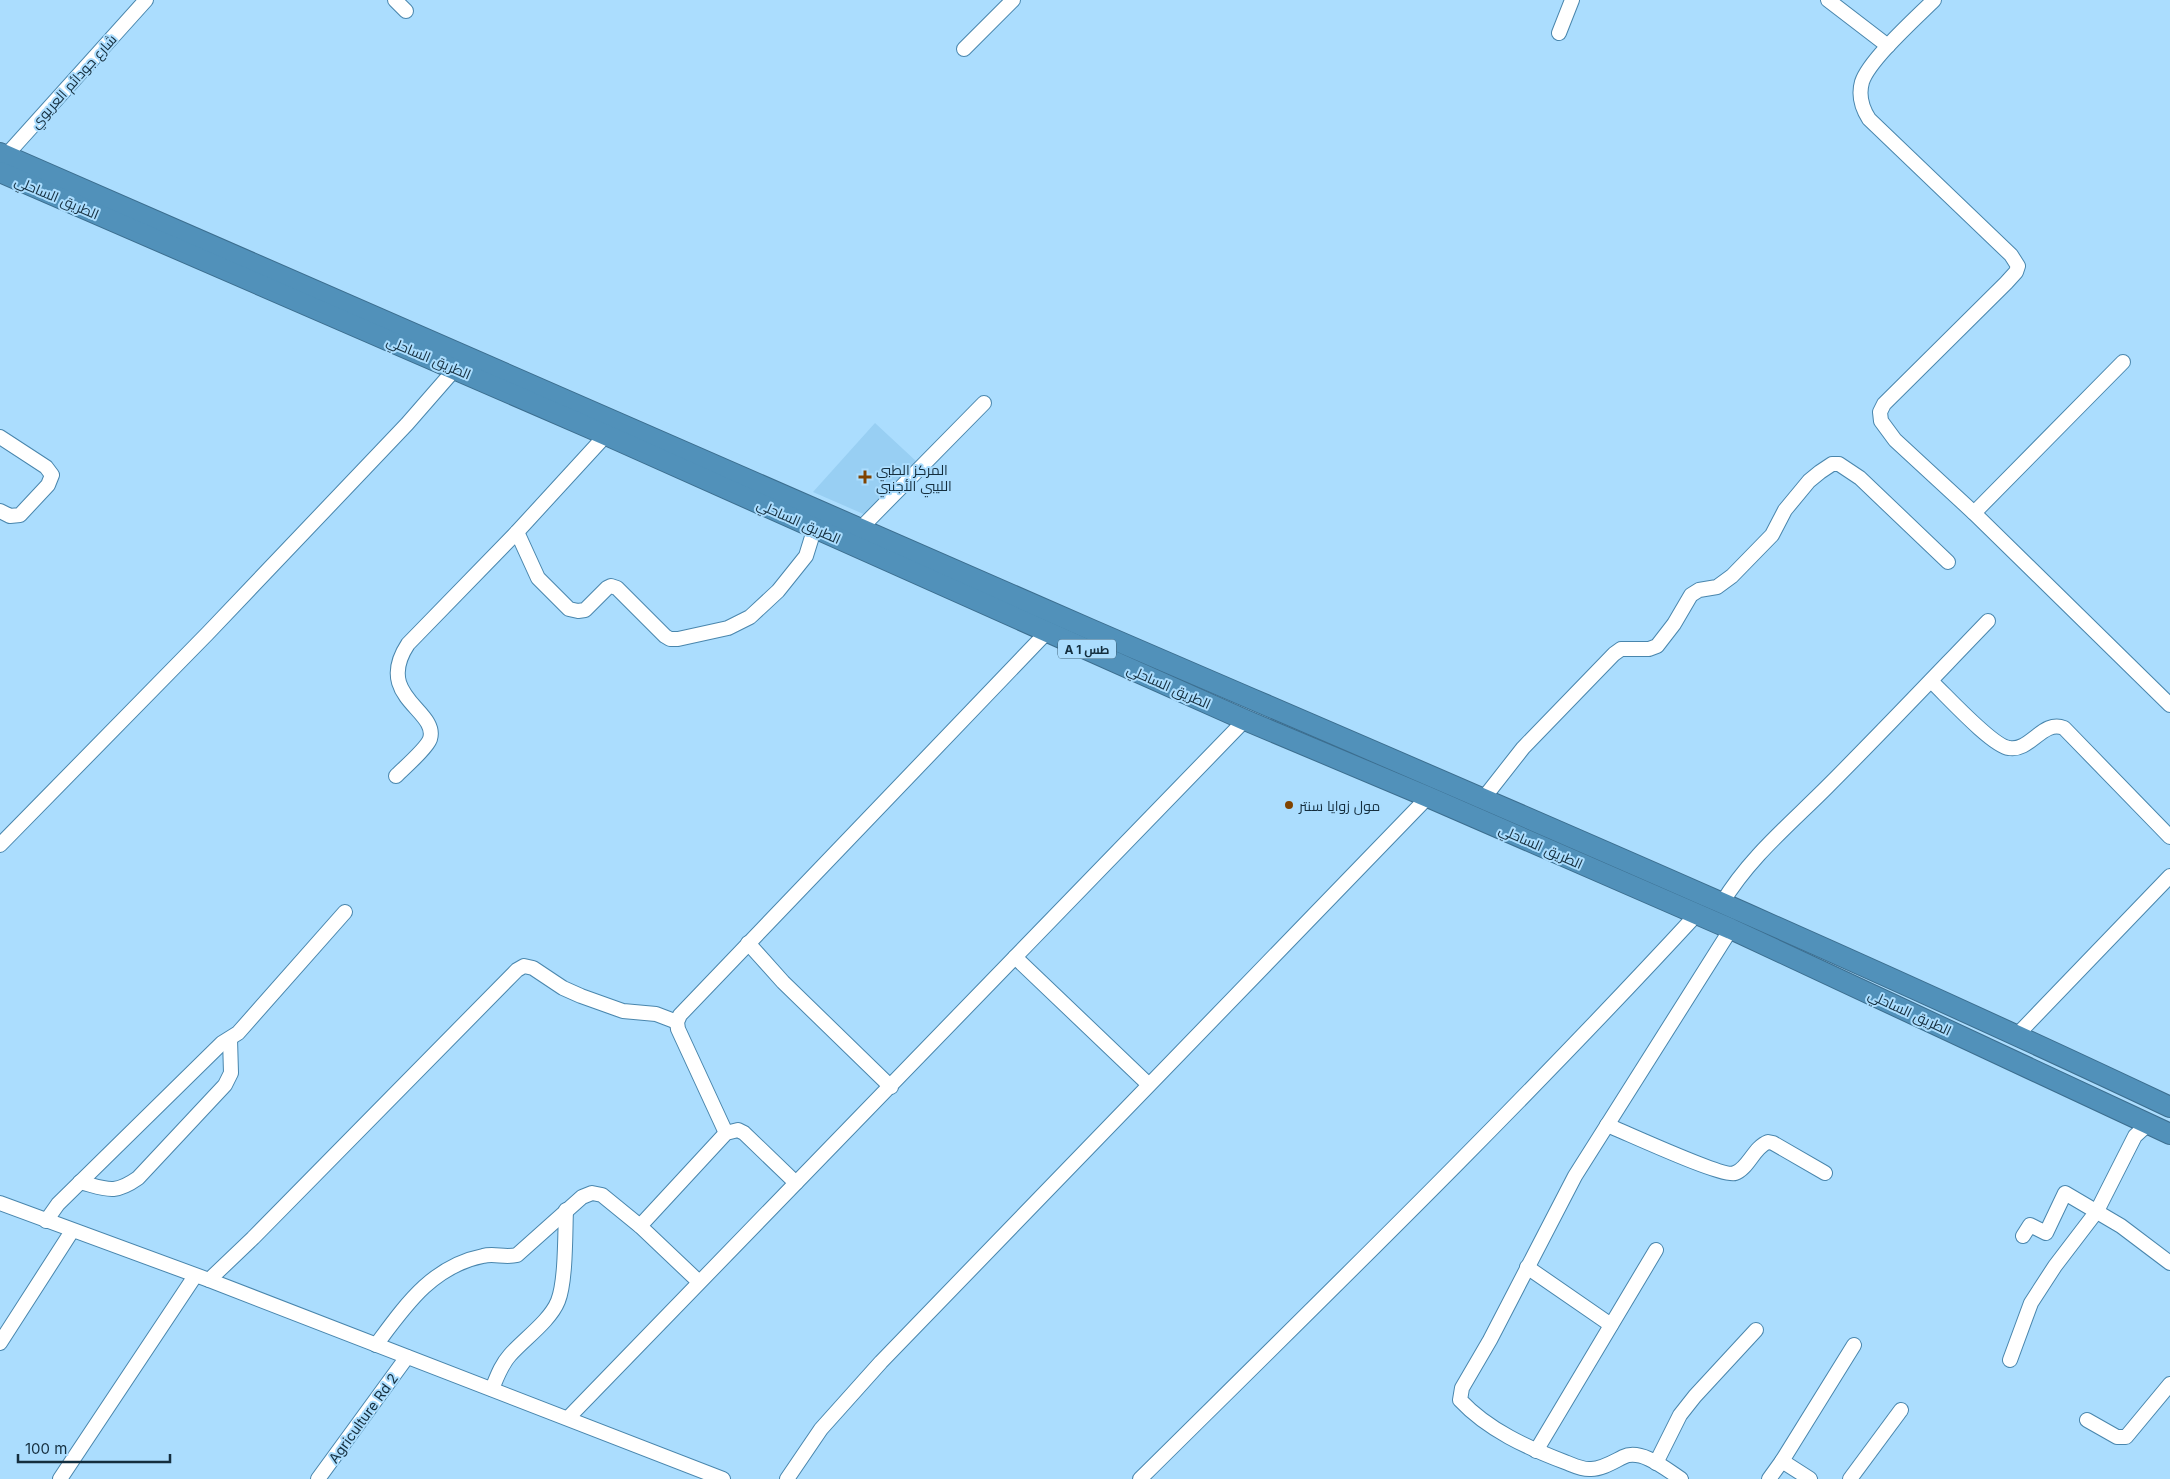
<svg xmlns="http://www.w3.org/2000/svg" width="2170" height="1479" font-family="Inter,Cairo,sans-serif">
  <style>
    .built { fill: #98cff3 }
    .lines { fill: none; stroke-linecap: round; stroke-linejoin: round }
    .minor-casing { stroke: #4986ad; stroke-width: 16 }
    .highway-casing { stroke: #3c6e8f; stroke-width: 22 }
    .minor { stroke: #fff; stroke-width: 14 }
    .highway { stroke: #5191ba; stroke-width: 20 }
    .poi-dot { fill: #804300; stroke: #abddfe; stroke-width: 2 }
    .labels { text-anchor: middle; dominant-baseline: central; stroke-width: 4; stroke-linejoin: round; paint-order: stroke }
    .shield { fill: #abddfe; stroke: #416278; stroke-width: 1 }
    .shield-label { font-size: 12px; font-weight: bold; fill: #142e3e }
    .street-label { font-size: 14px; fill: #142e3e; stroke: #abddfe }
    .poi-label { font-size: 14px; fill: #142e3e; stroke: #abddfe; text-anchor: start }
  </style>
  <rect width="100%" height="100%" fill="#abddfe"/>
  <!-- built -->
  <polygon class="built" points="875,423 917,462 868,516 813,492"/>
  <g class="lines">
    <defs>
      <g id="minor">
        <polyline points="395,0 406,11"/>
        <polyline points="1828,0 1888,46"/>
        <path d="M1934 0C1916 18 1869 60 1862 82 1858 96 1862 108 1869 119L2011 255 2018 266 2016 272 2006 283 1884 404 1880 412 1881 421 1895 440 1974 513 2170 705"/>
        <polyline points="1559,33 1572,0"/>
        <polyline points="964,49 1013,0"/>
        <polyline points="1,161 146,0"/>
        <polyline points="0,437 46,467 52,475 48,485 20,515 10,516 0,511"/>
        <polyline points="1974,513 2123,362"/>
        <polyline points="859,530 984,403"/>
        <polyline points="517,532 538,578 569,609 578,611 585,610 607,588 611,586 617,588 665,636 670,639 678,639 728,628 750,617 778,591 806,556 815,527"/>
        <path d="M1931 681C1946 695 1992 746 2009 748 2030 752 2043 719 2064 728L2170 837"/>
        <path d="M396 776C404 768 427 748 430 739 439 710 373 697 408 644L517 532 606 435"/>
        <polyline points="1483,799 1523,748 1614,654 1621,649 1649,649 1657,646 1674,624 1691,595 1699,590 1717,587 1732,576 1772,535 1785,510 1809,481 1820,472 1832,464 1839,464 1860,478 1948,562"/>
        <polyline points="0,845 208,633 407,424 455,369"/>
        <path d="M1722 903C1749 858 1789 825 1826 788 1881 733 1934 677 1988 621"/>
        <polyline points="748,943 783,982 891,1087"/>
        <polyline points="1015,957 1148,1084"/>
        <polyline points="2017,1035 2170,876"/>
        <path d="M1607 1125C1625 1132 1723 1178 1735 1173 1748 1169 1754 1147 1768 1142L1773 1143 1825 1173"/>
        <polyline points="726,1133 678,1029 677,1022 680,1015 1048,631"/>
        <path d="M80 1182C107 1189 114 1195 138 1178L225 1085 231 1073 230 1039"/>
        <polyline points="0,1203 209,1280 723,1479"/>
        <polyline points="46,1221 58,1204 222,1043 238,1033 345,912"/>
        <polyline points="640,1226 726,1133 738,1130 744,1133 796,1183"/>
        <polyline points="2023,1236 2030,1225 2046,1233 2065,1193 2121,1226 2170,1263"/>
        <polyline points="1527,1267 1611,1325"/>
        <polyline points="209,1280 253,1238 517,970 524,966 533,968 563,988 581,996 623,1011 656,1014 677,1022"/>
        <polyline points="0,1343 72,1231"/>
        <path d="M376 1345C405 1306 432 1266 483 1256 494 1253 505 1258 517 1255L582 1197 592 1193 602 1195 640 1226 699 1282"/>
        <polyline points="2010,1360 2031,1303 2055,1266 2097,1211 2135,1136 2148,1124"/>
        <path d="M492 1389C497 1377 501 1365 510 1355 524 1339 550 1321 558 1301 566 1281 565 1233 566 1210"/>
        <polyline points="568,1418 1245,720"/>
        <polyline points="2087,1420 2117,1437 2126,1437 2170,1384"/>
        <polyline points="1536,1451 1656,1250"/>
        <polyline points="1782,1461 1854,1345"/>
        <polyline points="1656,1463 1680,1415 1695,1396 1756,1330"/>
        <polyline points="60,1479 195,1276"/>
        <polyline points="318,1479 407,1357"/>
        <polyline points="787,1479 821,1429 881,1362 1428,797"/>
        <path d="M1140 1479C1328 1293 1517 1109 1696 915"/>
        <path d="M1681 1479C1666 1469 1641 1448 1623 1457 1613 1462 1602 1469 1591 1469 1582 1470 1573 1465 1565 1462 1528 1448 1488 1430 1460 1400L1462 1388 1490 1340 1575 1176 1731 929"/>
        <polyline points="1769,1479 1782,1461 1810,1479"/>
        <polyline points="1850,1479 1901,1410"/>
      </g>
      <g id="highway">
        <path d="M0 153C363 314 727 473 1092 630 1453 786 1815 939 2170 1107"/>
        <polyline points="0,172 606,435 1245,720 1428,797 1731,929 2170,1134"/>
      </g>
    </defs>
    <!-- minor casing -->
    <use href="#minor" class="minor-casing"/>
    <!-- highway casing -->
    <use href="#highway" class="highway-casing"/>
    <!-- minor -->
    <use href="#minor" class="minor"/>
    <!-- highway -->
    <use href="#highway" class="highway"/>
  </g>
  <!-- markers -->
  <g class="poi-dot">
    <path d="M862.5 469.5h5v5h5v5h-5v5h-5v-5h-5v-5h5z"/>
    <circle cx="1289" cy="805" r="5"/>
  </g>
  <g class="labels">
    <!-- shield labels -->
    <rect class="shield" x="1058" y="639.5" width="58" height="19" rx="4"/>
    <g class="shield-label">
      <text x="1087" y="649">A 1 طس</text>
    </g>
    <!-- street labels -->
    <g class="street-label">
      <text transform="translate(73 81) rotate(-48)">شارع جودائم العريوي</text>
      <text transform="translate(57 197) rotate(23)">الطريق الساحلي</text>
      <text transform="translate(429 357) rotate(23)">الطريق الساحلي</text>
      <text transform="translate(799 521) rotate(24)">الطريق الساحلي</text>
      <text transform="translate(1169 686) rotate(24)">الطريق الساحلي</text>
      <text transform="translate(1541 846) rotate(24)">الطريق الساحلي</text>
      <text transform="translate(1910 1012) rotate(25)">الطريق الساحلي</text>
      <text transform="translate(363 1418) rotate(-54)">Agriculture Rd 2</text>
    </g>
    <!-- poi labels -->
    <g class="poi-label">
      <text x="876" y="469">المركز الطبي<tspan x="876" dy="16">الليبي الأجنبي</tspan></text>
      <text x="1299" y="805">مول زوايا سنتر</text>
    </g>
  </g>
  <!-- scale -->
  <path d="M18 1454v8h152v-8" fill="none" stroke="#142e3e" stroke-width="2.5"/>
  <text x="25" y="1454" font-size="15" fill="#142e3e" stroke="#abddfe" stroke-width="4" paint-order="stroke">100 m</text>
</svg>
